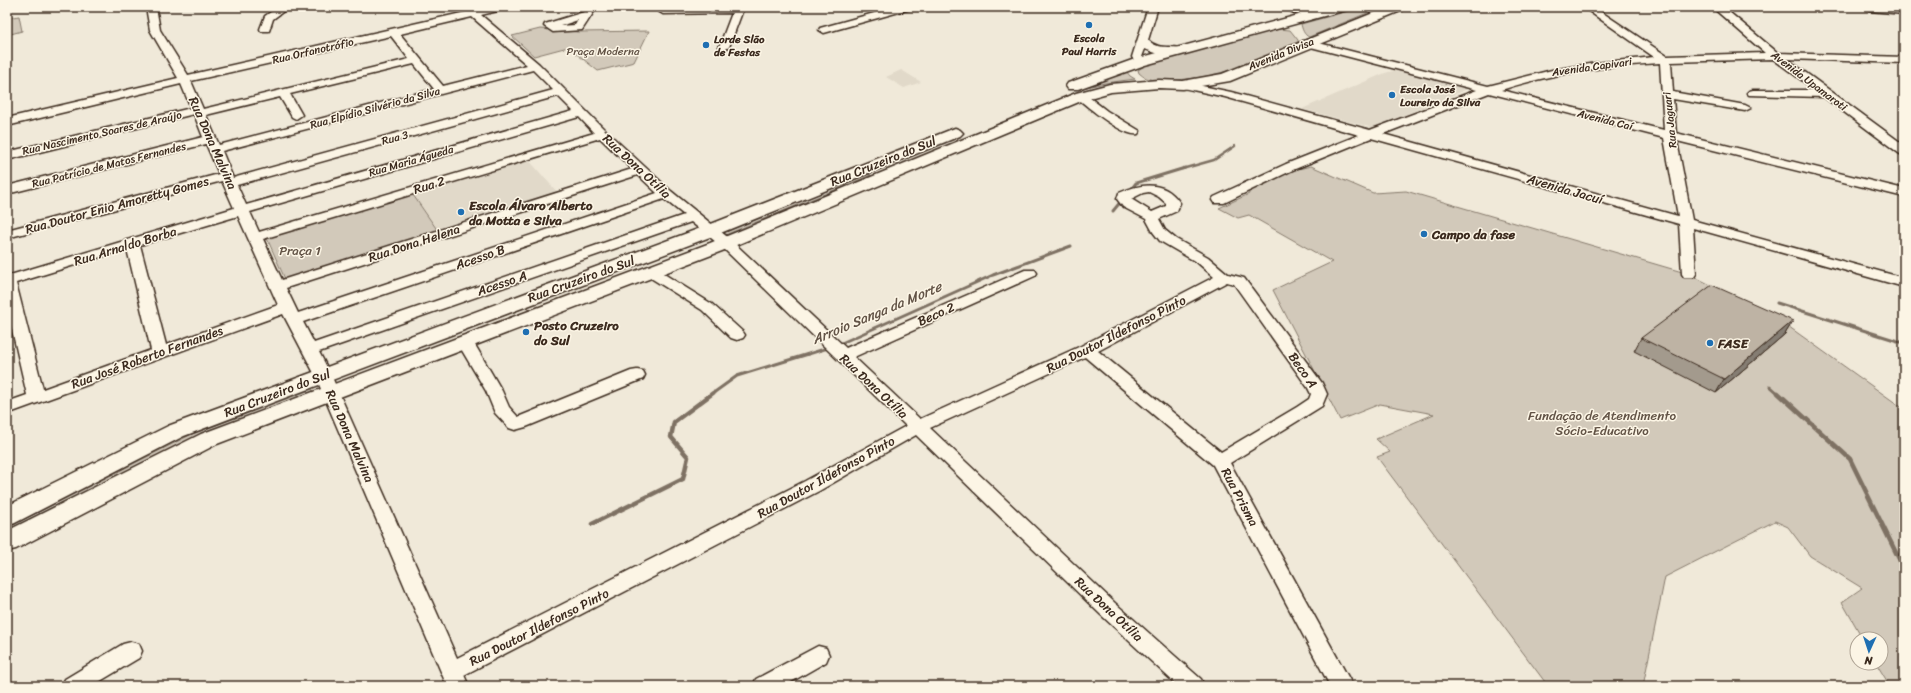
<svg xmlns="http://www.w3.org/2000/svg" width="1911" height="693" font-family="Sriracha,sans-serif">
  <style>
    .built { fill: #e1d9c9 }
    .green { fill: #d2c9ba; stroke: #867a6c }
    .lines { fill: none; stroke-linecap: round; stroke-linejoin: round }
    .stream-far2 { stroke: #7e7163; stroke-width: 2.5 }
    .stream-far1 { stroke: #7e7163; stroke-width: 3 }
    .stream { stroke: #7e7163; stroke-width: 4.5 }
    .minor-casing { stroke: #3b2a1e; stroke-width: 3 }
    .major-casing { stroke: #3b2a1e; stroke-width: 3 }
    .minor { fill: #fcf5e5; fill-rule: evenodd }
    .major { fill: #fcf5e5; fill-rule: evenodd }
    .wall { fill: #a39a8d; stroke: #3b2a1e }
    .shaded-wall { fill: #857d73; stroke: #3b2a1e }
    .building { fill: #beb3a4; stroke: #3b2a1e }
    .poi-dot { fill: #1f6fb2; stroke: #fcf5e5; stroke-width: 1.5 }
    .labels { text-anchor: middle; dominant-baseline: central; stroke-width: 3; stroke-linejoin: round; paint-order: stroke }
    .far-poi-label { font-size: 11px; font-weight: bold; fill: #3b2a1e; stroke: #fcf5e5; text-anchor: start }
    .far-street-label { font-size: 11px; fill: #3b2a1e; stroke: #fcf5e5 }
    .far-park-label { font-size: 11px; fill: #615245; stroke: #fcf5e5 }
    .street-label { font-size: 13px; fill: #3b2a1e; stroke: #fcf5e5 }
    .poi-label { font-size: 13px; font-weight: bold; fill: #3b2a1e; stroke: #fcf5e5; text-anchor: start }
    .park-label { font-size: 13px; fill: #615245; stroke: #fcf5e5 }
    .water-label { font-size: 14px; font-style: italic; fill: #625346; stroke: #fcf5e5 }
  </style>
  <rect width="100%" height="100%" fill="#f0e9d9"/>
  <filter id="ink" filterUnits="userSpaceOnUse"><feTurbulence type="fractalNoise" baseFrequency=".025" numOctaves="2"/><feDisplacementMap in="SourceGraphic" scale="8" xChannelSelector="R" yChannelSelector="G"/><feConvolveMatrix kernelMatrix="1 2 1 2 8 2 1 2 1" color-interpolation-filters="sRGB"/></filter>
  <g filter="url(#ink)">
    <!-- built -->
    <g class="built">
      <polygon points="1400,69 1470,88 1373,128 1302,109 1385,73"/>
      <polygon points="901,70 903,71 921,82 904,88 886,77"/>
      <polygon points="527,158 558,193 438,231 411,192"/>
    </g>
    <!-- green -->
    <g class="green">
      <path d="M1363 7H1382L1309 37C1304 35 1302 29 1301 24Z"/>
      <polygon points="19,16 22,31 7,35 7,18"/>
      <polygon points="540,29 579,32 649,31 634,62 598,71 568,47 534,56 512,36"/>
      <path d="M1279 29 1290 30 1298 40V44C1255 61 1221 78 1174 80 1162 81 1148 82 1139 73L1138 70 1146 65 1187 52Z"/>
      <polygon points="1126,71 1130,76 1135,79 1105,83 1078,89"/>
      <polygon points="1311,166 1373,193 1406,191 1689,274 1778,319 1904,409 1904,686 1890,686 1876,663 1881,663 1881,639 1863,639 1842,602 1862,588 1810,556 1788,527 1775,521 1665,577 1643,686 1548,686 1377,457 1390,452 1376,439 1434,414 1380,404 1340,420 1273,290 1332,262 1249,215 1238,218 1219,208 1249,194 1248,189 1290,171"/>
      <polygon points="868,174 871,175 725,235 723,233"/>
      <polygon points="411,192 438,231 285,279 266,236"/>
      <polygon points="312,389 313,391 197,436 7,532 7,528 192,434"/>
    </g>
    <g class="lines">
      <!-- stream-far2 -->
      <polyline class="stream-far2" points="1182,169 1214,160 1235,146"/>
      <!-- stream-far1 -->
      <g class="stream-far1">
        <polyline points="1129,192 1136,183 1185,168"/>
        <polyline points="1113,211 1122,200"/>
        <polyline points="1777,303 1904,343"/>
        <polyline points="837,345 993,275 1071,246"/>
        <polyline points="1770,386 1779,394"/>
        <polyline points="712,394 737,376 831,347"/>
      </g>
      <!-- stream -->
      <g class="stream">
        <polyline points="1778,393 1850,459 1904,569"/>
        <polyline points="592,524 683,479 688,457 671,437 674,422 713,393"/>
      </g>
      <defs>
        <g id="minor">
          <path d="M146 7H156L160 30 188 75 466 12 461 7H472L476 10 490 7H508L506 9 481 15 539 64 606 131 671 191 731 240 846 348 1025 270H1035L1037 273 1035 276 854 357 920 419 1081 346 1214 277 1198 263 1160 241 1153 232 1146 219 1123 207 1117 199 1119 193C1141 183 1165 180 1180 203L1177 211 1159 219 1165 230 1176 239 1208 257 1228 274 1244 278 1322 383 1327 394 1322 406 1230 463 1353 686H1330L1213 465 1085 357 930 428 1115 603 1201 679 1204 686H1178L1101 615 916 435 819 491 464 675 469 686H447L315 375 283 314 7 414V402L27 395 7 308V276L234 208 222 181 7 238V230L219 174 206 144 7 194V186L203 137 194 114 7 160V152L191 108 181 84 7 126V118L178 78 150 30ZM472 17 527 65 443 86 400 34ZM391 36 409 59 203 109 191 81ZM414 64 434 89 219 145 206 115 280 97 292 117 296 119 302 115 290 94ZM533 70 553 90 233 178 222 151ZM558 96 573 111 246 205 237 185ZM579 117 594 133 259 232 250 212ZM600 138 632 169 282 280 263 239ZM638 175 657 193 298 313 286 288ZM1149 192 1159 197 1166 203V206L1152 212 1131 199 1143 193ZM664 199 684 215 314 343 303 322ZM238 216 278 305 166 345 140 245ZM691 222 721 246 906 426 805 481 457 658 331 375 319 352ZM127 249 151 350 43 389 16 283ZM1227 282 1234 284 1308 388 1311 394 1309 399 1297 407 1221 452 1098 351Z"/>
          <polygon points="278,7 289,7 273,19 269,31 261,31 260,29 265,16"/>
          <path d="M587 7H597L582 30 553 32 544 26 545 24 584 12ZM578 20 575 25 560 26Z"/>
          <polygon points="744,7 729,47 724,50 719,47 732,13 663,14 658,11 663,8"/>
          <polygon points="896,7 912,7 910,9 824,33 819,30 820,28"/>
          <path d="M1148 7H1158L1148 40C1159 52 1177 43 1184 51 1176 60 1154 53 1145 49L1142 57 1145 62 1140 65 1136 64 1132 57Z"/>
          <path d="M1285 7 1321 10 1326 13C1318 20 1292 15 1285 7Z"/>
          <path d="M1583 7H1594L1667 56 1765 53 1712 7H1723L1778 53 1904 57V63L1787 59 1904 145V155L1900 154 1824 97 1749 95 1747 93 1749 91 1753 90H1815L1773 59 1671 62 1673 92 1745 105 1751 108 1745 111 1673 99 1676 133 1904 189V197L1677 141 1692 220 1904 278V287L1693 228 1696 274 1694 277H1684L1682 274 1679 224 1371 138 1295 169 1224 203H1214L1212 200 1214 197 1286 164 1359 135 1225 97 1179 87 1177 85 1179 83 1183 82 1231 92 1370 130 1477 90 1303 45 1302 43 1303 41 1307 40 1488 86 1552 70 1596 63 1654 57ZM1660 63 1664 130 1501 90C1552 73 1606 66 1660 63ZM1489 93 1664 138 1678 216 1383 134Z"/>
          <path d="M1081 93 1085 94 1107 111 1140 131 1138 134C1124 137 1089 108 1077 98L1075 96 1077 94Z"/>
          <polygon points="651,268 656,269 712,304 743,332 745,335 743,338 737,340 731,338 702,310 646,275 644,272 646,269"/>
          <polygon points="465,337 471,338 502,391 509,407 518,417 631,371 637,370 643,371 645,375 643,379 526,427 515,430 509,428 495,413 486,391 457,342 459,338"/>
          <polygon points="131,642 139,644 142,651 139,658 92,686 62,686 65,679 123,644"/>
          <polygon points="818,646 826,648 829,655 826,662 784,686 753,686 756,679"/>
        </g>
        <g id="major">
          <polygon points="1328,7 1348,7 1346,10 1145,65 1078,89 1068,89 1066,86 1068,83 1135,59"/>
          <polygon points="1388,7 1405,7 1403,10 1230,81 1183,89 1159,88 1111,92 1086,99 722,251 217,444 16,549 7,551 7,531 201,434 710,243 1076,93 1110,84 1159,80 1183,81 1222,74"/>
          <polygon points="1863,7 1904,7 1904,14 1869,11"/>
          <polygon points="955,128 960,130 963,133 960,136 718,234 184,436 15,523 7,526 7,506 168,426 706,226"/>
        </g>
      </defs>
      <!-- minor casing -->
      <use href="#minor" class="minor-casing"/>
      <!-- major casing -->
      <use href="#major" class="major-casing"/>
      <!-- minor -->
      <use href="#minor" class="minor"/>
      <!-- major -->
      <use href="#major" class="major"/>
    </g>
    <!-- wall -->
    <polygon class="wall" points="1793,321 1785,334 1716,393 1634,351 1641,338"/>
    <!-- shaded-wall -->
    <polygon class="shaded-wall" points="1793,321 1785,334 1716,393 1724,379"/>
    <!-- building -->
    <polygon class="building" points="1712,285 1793,321 1724,379 1641,338"/>
  </g>
  <!-- markers -->
  <g class="poi-dot">
    <circle cx="1089" cy="25" r="4"/>
    <circle cx="706" cy="45" r="4"/>
    <circle cx="1392" cy="95" r="4"/>
    <circle cx="461" cy="212" r="4"/>
    <circle cx="1424" cy="234" r="4"/>
    <circle cx="526" cy="332" r="4"/>
    <circle cx="1710" cy="343" r="4"/>
  </g>
  <g class="labels">
    <!-- far-poi labels -->
    <g class="far-poi-label">
      <text x="1089" y="38" text-anchor="middle">Escola<tspan x="1089" dy="13">Paul Harris</tspan></text>
      <text x="714" y="39">Lorde Slão<tspan x="714" dy="13">de Festas</tspan></text>
      <text x="1400" y="89">Escola José<tspan x="1400" dy="13">Loureiro da Silva</tspan></text>
    </g>
    <!-- far-street labels -->
    <g class="far-street-label">
      <text transform="translate(313 51) rotate(-13)">Rua Orfanotrófio</text>
      <text transform="translate(1281 54) rotate(-22)">Avenida Divisa</text>
      <text transform="translate(1592 67) rotate(-8)">Avenida Capivari</text>
      <text transform="translate(1809 81) rotate(37)">Avenida Upamaroti</text>
      <text transform="translate(375 108) rotate(-15)">Rua Elpídio Silvério da Silva</text>
      <text transform="translate(1605 120) rotate(14)">Avenida Caí</text>
      <text transform="translate(1670 120) rotate(-96)">Rua Jaguari</text>
      <text transform="translate(102 133) rotate(-13)">Rua Nascimento Soares de Araújo</text>
      <text transform="translate(395 138) rotate(-15)">Rua 3</text>
      <text transform="translate(411 161) rotate(-16)">Rua Maria Águeda</text>
      <text transform="translate(109 165) rotate(-14)">Rua Patrício de Matos Fernandes</text>
    </g>
    <!-- far-park labels -->
    <g class="far-park-label">
      <text x="603" y="51">Praça Moderna</text>
    </g>
    <!-- street labels -->
    <g class="street-label">
      <text transform="translate(213 143) rotate(66)">Rua Dona Malvina</text>
      <text transform="translate(883 161) rotate(-22)">Rua Cruzeiro do Sul</text>
      <text transform="translate(637 166) rotate(43)">Rua Dona Otília</text>
      <text transform="translate(429 185) rotate(-17)">Rua 2</text>
      <text transform="translate(1565 189) rotate(16)">Avenida Jacuí</text>
      <text transform="translate(117 205) rotate(-15)">Rua Doutor Enio Amoretty Gomes</text>
      <text transform="translate(414 243) rotate(-18)">Rua Dona Helena</text>
      <text transform="translate(125 246) rotate(-17)">Rua Arnaldo Borba</text>
      <text transform="translate(480 257) rotate(-19)">Acesso B</text>
      <text transform="translate(581 279) rotate(-20)">Rua Cruzeiro do Sul</text>
      <text transform="translate(502 283) rotate(-19)">Acesso A</text>
      <text transform="translate(936 314) rotate(-24)">Beco 2</text>
      <text transform="translate(1116 334) rotate(-27)">Rua Doutor Ildefonso Pinto</text>
      <text transform="translate(147 357) rotate(-20)">Rua José Roberto Fernandes</text>
      <text transform="translate(1303 370) rotate(55)">Beco A</text>
      <text transform="translate(874 386) rotate(43)">Rua Dona Otília</text>
      <text transform="translate(277 393) rotate(-21)">Rua Cruzeiro do Sul</text>
      <text transform="translate(350 436) rotate(66)">Rua Dona Malvina</text>
      <text transform="translate(826 477) rotate(-29)">Rua Doutor Ildefonso Pinto</text>
      <text transform="translate(1240 497) rotate(62)">Rua Prisma</text>
      <text transform="translate(1109 609) rotate(43)">Rua Dona Otília</text>
      <text transform="translate(539 627) rotate(-27)">Rua Doutor Ildefonso Pinto</text>
    </g>
    <!-- poi labels -->
    <g class="poi-label">
      <text x="469" y="205">Escola Álvaro Alberto<tspan x="469" dy="15">da Motta e Silva</tspan></text>
      <text x="1432" y="234">Campo da fase</text>
      <text x="534" y="325">Posto Cruzeiro<tspan x="534" dy="15">do Sul</tspan></text>
      <text x="1718" y="343">FASE</text>
    </g>
    <!-- park labels -->
    <g class="park-label">
      <text x="300" y="250">Praça 1</text>
      <text x="1602" y="415">Fundação de Atendimento<tspan x="1602" dy="15">Sócio-Educativo</tspan></text>
    </g>
    <!-- water labels -->
    <g class="water-label">
      <text transform="translate(877 313) rotate(-23)">Arroio Sanga da Morte</text>
    </g>
  </g>
  <!-- margin -->
  <rect width="1911" height="693" fill="none" stroke="#fcf5e5" stroke-width="24"/>
  <rect x="12" y="12" width="1887" height="669" fill="none" stroke="#3b2a1e" stroke-width="1.5" filter="url(#ink)"/>
  <!-- north arrow -->
  <g transform="translate(1869 651) rotate(183)"><circle r="19" fill="#fcf5e5" stroke="#afa495"/>
  <path d="M0-3L7 15L0 10L-7 15Z" fill="#1f6fb2"/>
  <text y="-6" font-size="11" font-weight="bold" text-anchor="middle" fill="#3b2a1e">N</text>
  </g>
</svg>
